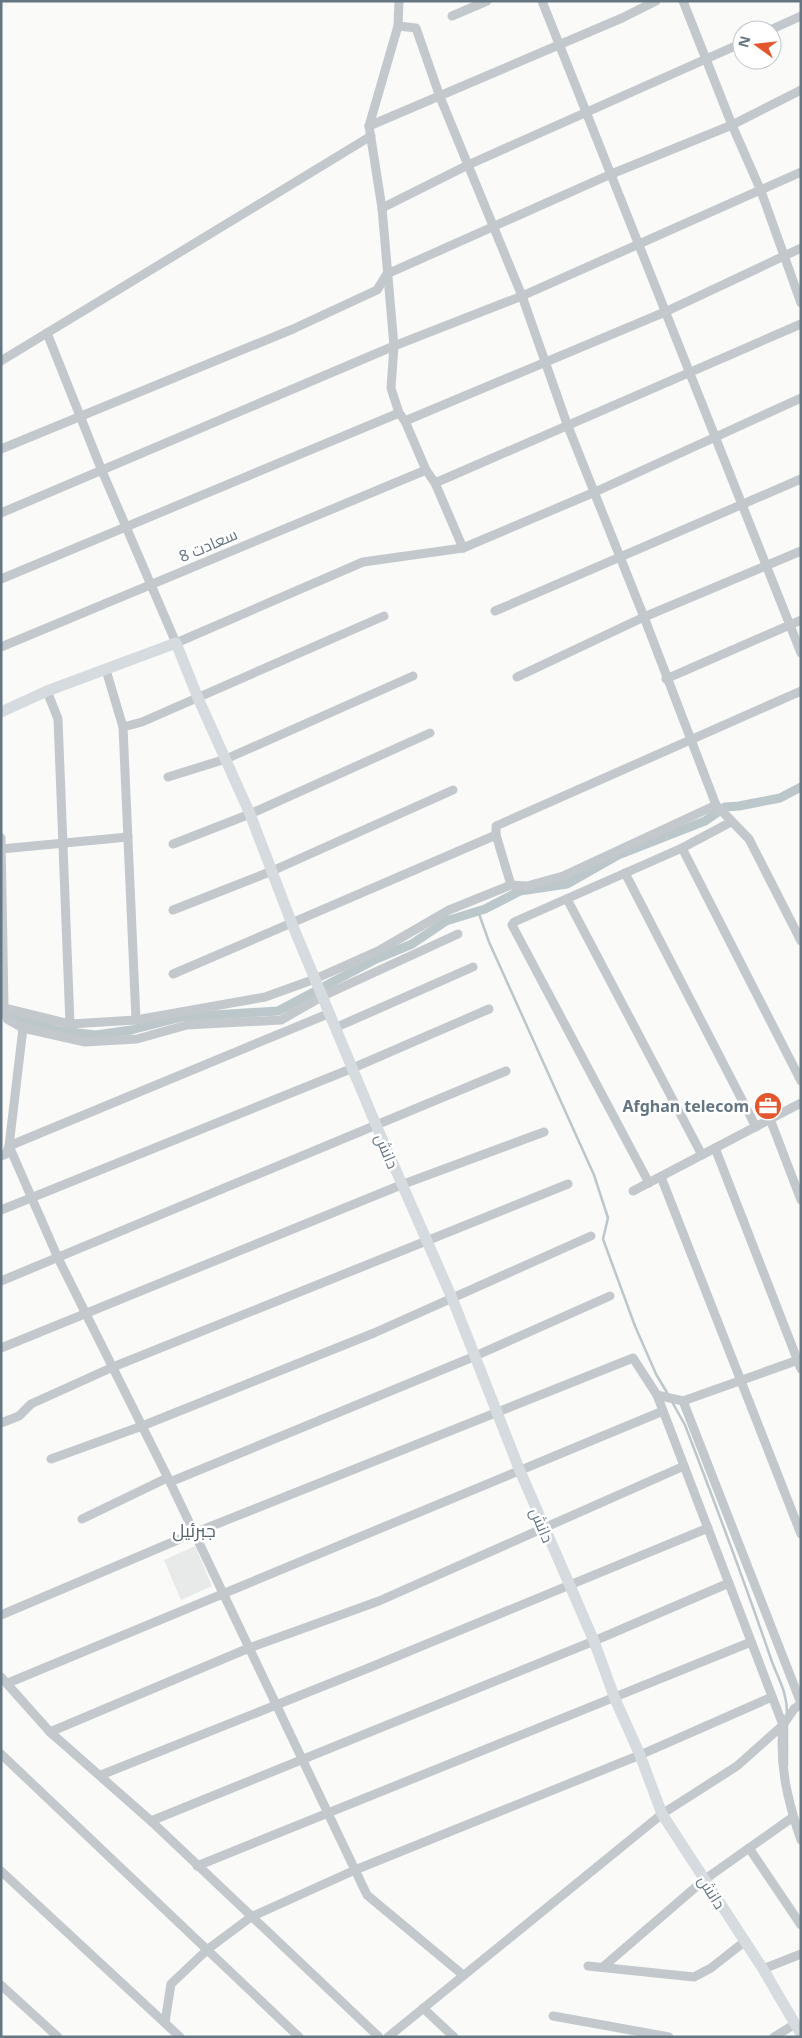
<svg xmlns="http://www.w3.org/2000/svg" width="802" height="2038" font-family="'Noto Sans',Cairo,sans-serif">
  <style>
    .built { fill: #e8e9e9 }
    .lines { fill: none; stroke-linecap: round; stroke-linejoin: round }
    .stream { stroke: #bbc7cb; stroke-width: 2.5 }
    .canal { stroke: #bbc7cb; stroke-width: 9 }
    .minor { stroke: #c3c8cc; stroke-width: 9 }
    .major { stroke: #d6dbdf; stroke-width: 11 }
    .labels { text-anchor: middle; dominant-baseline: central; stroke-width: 5; stroke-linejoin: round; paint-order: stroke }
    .street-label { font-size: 16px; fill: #657683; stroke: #fff }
    .poi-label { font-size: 16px; font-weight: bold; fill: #657683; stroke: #fff; text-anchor: end }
    .neighbourhood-label { font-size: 18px; fill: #57646e; stroke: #fff }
  </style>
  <rect width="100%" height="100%" fill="#fafaf8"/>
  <!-- built -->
  <polygon class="built" points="195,1546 212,1586 181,1600 164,1560"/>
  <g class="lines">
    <!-- stream -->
    <g class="stream">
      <polyline points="478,911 489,942 594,1175 608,1218 603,1239 635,1326 656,1374 669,1396"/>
      <path d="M671 1400 685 1425C715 1503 744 1580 771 1659 778 1679 787 1691 787 1713"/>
      <polyline points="787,1726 787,1765"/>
    </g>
    <!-- canal -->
    <polyline class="canal" points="1,1013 61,1031 96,1035 131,1030 182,1017 278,1011 376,959 412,944 446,921 485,909 520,891 567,884 618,855 705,821 725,807 739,806 780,798 801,787"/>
    <!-- minor -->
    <g class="minor">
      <polyline points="399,1 398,26 369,126 382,208 394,346 391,388 399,413 405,421 426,470 435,483 463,548"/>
      <polyline points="542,1 801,653"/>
      <polyline points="683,1 732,125 761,191 801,303"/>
      <polyline points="452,16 487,1"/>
      <polyline points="398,26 416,28 440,97 522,296 567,424 644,617 716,805 749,839 801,941"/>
      <polyline points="770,30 801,16"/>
      <polyline points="369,126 622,18 656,1"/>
      <polyline points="382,208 468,165 742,43"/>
      <polyline points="47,333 102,471 176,643 363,562 463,548 595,492 801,398"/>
      <polyline points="1,361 371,136"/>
      <polyline points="405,421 665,312 801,248"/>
      <polyline points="1,449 293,329 377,290 387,274 609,175 732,125 801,90"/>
      <polyline points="435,483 801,324"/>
      <polyline points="1,513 394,346 522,296 801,172"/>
      <polyline points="1,579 399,413"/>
      <polyline points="495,611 801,479"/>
      <polyline points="1,647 426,470"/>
      <polyline points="106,670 123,727 136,1020"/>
      <polyline points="517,677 644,617 801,551"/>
      <polyline points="666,679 801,620"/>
      <polyline points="47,691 58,719 70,1024"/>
      <polyline points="123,727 142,722 384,616"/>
      <polyline points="168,777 226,759 413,676"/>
      <polyline points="1,838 4,1007 7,1019 23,1028 85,1042 137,1039 187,1025 281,1020 323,996 458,934"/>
      <polyline points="173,844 250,814 430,733"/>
      <polyline points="682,848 801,1081"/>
      <polyline points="1,849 128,837"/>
      <polyline points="625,873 756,1127"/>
      <polyline points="511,885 496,835 496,826 801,691"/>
      <polyline points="567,899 702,1155"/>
      <polyline points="173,910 272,871 453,790"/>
      <polyline points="173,974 496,835"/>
      <polyline points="1,1007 70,1024 136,1020 265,997 315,979 380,950 449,910 511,885 527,886 563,876 716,805"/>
      <polyline points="337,1027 473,967"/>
      <polyline points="23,1028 9,1146 58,1258 170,1482 367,1895 463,1975"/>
      <polyline points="770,1119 801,1200"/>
      <polyline points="715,1148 801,1369"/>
      <polyline points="1,1156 6,1154 9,1146 330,1013"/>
      <polyline points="661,1177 801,1534"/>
      <polyline points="649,1183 512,925 514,922 682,848 731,822"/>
      <polyline points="633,1191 801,1103"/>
      <polyline points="1,1210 353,1068 489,1009"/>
      <polyline points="1,1281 506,1071"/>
      <polyline points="1,1348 401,1185 544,1132"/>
      <polyline points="657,1395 683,1401 801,1359"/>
      <polyline points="683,1401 801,1703"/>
      <polyline points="1,1423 19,1416 31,1404 113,1367 568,1184"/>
      <polyline points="51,1459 142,1426 374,1333 591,1236"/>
      <polyline points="170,1482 473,1357 610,1296"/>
      <polyline points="82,1519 167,1478"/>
      <path d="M1 1615 194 1533 633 1358 657 1395 783 1725C779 1766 788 1802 801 1840"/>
      <polyline points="1,1677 50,1732 151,1821 379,2037"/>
      <polyline points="8,1683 663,1411"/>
      <polyline points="50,1732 249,1648 379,1601 684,1466"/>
      <polyline points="1,1754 299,2037"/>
      <polyline points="101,1775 371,1667 708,1528"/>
      <polyline points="151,1821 594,1641 729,1583"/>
      <polyline points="749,1848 801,1925"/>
      <polyline points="197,1866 751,1642"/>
      <polyline points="1,1871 180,2037"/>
      <polyline points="588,1966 694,1977 711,1968 744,1942"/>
      <polyline points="603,1967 704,1880 793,1817"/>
      <polyline points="763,1969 801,1954"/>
      <polyline points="1,1985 58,2037"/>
      <polyline points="423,2008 454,2037"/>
      <polyline points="553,2016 669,2037"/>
      <polyline points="165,2022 171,1984 208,1949 251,1917 355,1870 640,1755 772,1697"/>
      <polyline points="388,2037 662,1814 737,1766 783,1725 794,1709 801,1704"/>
      <polyline points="774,2037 795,2024"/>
    </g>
    <!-- major -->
    <polyline class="major" points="1,712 47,691 176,643 198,698 250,814 292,924 376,1125 452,1298 520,1471 594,1641 615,1699 640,1755 662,1814 763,1969 801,2034"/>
  </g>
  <!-- icons -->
  <defs>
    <symbol id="office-disc" viewBox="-11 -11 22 22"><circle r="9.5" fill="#e4572e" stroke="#fff"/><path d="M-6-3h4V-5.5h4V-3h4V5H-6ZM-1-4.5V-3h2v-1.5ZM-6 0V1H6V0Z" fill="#fff"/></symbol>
  </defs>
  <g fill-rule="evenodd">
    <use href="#office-disc" x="752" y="1090" width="32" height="32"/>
  </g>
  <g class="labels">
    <!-- street labels -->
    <g class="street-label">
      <text transform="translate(208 545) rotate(-23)">سعادت 8</text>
      <text transform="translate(387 1151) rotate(67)">دانش</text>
      <text transform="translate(542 1525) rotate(67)">دانش</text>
      <text transform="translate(712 1892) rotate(58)">دانش</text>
    </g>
    <!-- poi labels -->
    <g class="poi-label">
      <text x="749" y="1106">Afghan telecom</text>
    </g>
    <!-- neighbourhood labels -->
    <g class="neighbourhood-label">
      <text x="194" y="1530">جبرئیل</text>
    </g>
  </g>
  <!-- border -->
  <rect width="802" height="2038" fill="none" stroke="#657683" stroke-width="5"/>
  <!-- north arrow -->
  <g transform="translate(757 45) rotate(285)"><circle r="24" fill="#ffffff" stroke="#c1c8cd"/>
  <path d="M0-4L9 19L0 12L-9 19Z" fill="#e4572e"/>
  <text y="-8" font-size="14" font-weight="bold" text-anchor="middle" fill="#657683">N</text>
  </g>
</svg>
